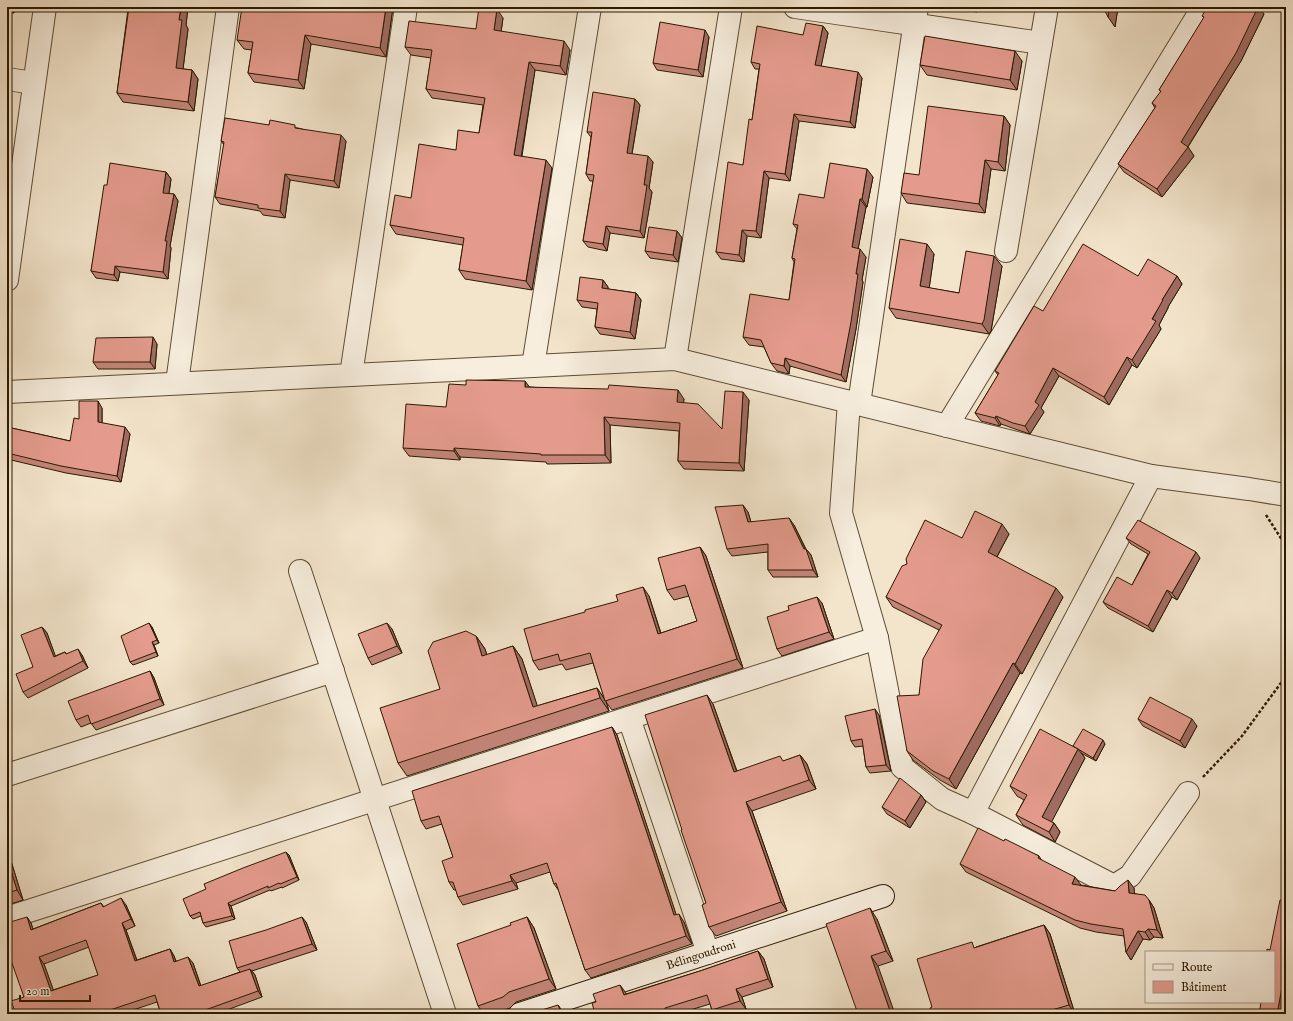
<svg xmlns="http://www.w3.org/2000/svg" width="1293" height="1021" font-family="'IM FELL English',serif">
  <style>
    .lines { fill: none; stroke-linecap: round; stroke-linejoin: round }
    .street-casing { stroke: #5d4c33; stroke-width: 24 }
    .secondary-casing { stroke: #2b1900; stroke-width: 24 }
    .path { stroke: #2b1900; stroke-width: 2.5; stroke-dasharray: 3 2; stroke-linecap: butt }
    .street { stroke: #f7eede; stroke-width: 22 }
    .secondary { stroke: #f7eede; stroke-width: 22 }
    .wall { fill: #c48579; stroke: #2b1900; fill-rule: evenodd }
    .shaded-wall { fill: #a06c63; stroke: #2b1900 }
    .building { fill: #e49b8d; stroke: #2b1900; fill-rule: evenodd }
    .labels { text-anchor: middle; dominant-baseline: central; stroke-width: 4; stroke-linejoin: round; paint-order: stroke }
    .street-label { font-size: 12px; fill: #2b1900; stroke: #f7eede }
  </style>
  <rect width="100%" height="100%" fill="#f3e5cc"/>
  <filter id="stains"><feTurbulence type="fractalNoise" baseFrequency=".005" numOctaves="4"/><feColorMatrix values="0 0 0 0 .2 0 0 0 0 .09 0 0 0 0 .02 0 0 0 .5 -.17"/></filter>
  <radialGradient id="worn" r=".72"><stop offset=".6" stop-color="#630" stop-opacity="0"/><stop offset="1" stop-color="#630" stop-opacity=".3"/></radialGradient>
  <g class="lines">
    <defs>
      <g id="street">
        <polyline points="795,7 1041,43"/>
        <polyline points="7,79 34,83"/>
        <polyline points="1006,251 1047,7"/>
        <polyline points="7,280 45,7"/>
        <polyline points="675,359 731,7"/>
        <polyline points="533,366 590,7"/>
        <polyline points="351,375 406,7"/>
        <polyline points="177,383 228,7"/>
        <polyline points="7,392 675,359 1151,476 1249,489 1286,495"/>
        <polyline points="849,402 841,513 877,638 902,767 942,799 973,813 1114,886 1130,876 1188,793"/>
        <polyline points="859,404 917,7"/>
        <polyline points="947,426 1203,7"/>
        <polyline points="300,571 445,1014"/>
        <polyline points="629,718 708,953"/>
        <polyline points="7,775 333,671"/>
        <polyline points="973,813 1151,476"/>
        <polyline points="7,918 877,638"/>
      </g>
      <polyline id="secondary" points="520,1014 883,896"/>
    </defs>
    <!-- street casing -->
    <use href="#street" class="street-casing"/>
    <!-- secondary casing -->
    <use href="#secondary" class="secondary-casing"/>
    <!-- path -->
    <g class="path">
      <polyline points="1266,515 1286,546 1286,549"/>
      <polyline points="1203,777 1242,736 1286,676"/>
    </g>
    <!-- street -->
    <use href="#street" class="street"/>
    <!-- secondary -->
    <use href="#secondary" class="secondary"/>
  </g>
  <!-- wall -->
  <g class="wall">
    <polygon points="7,7 15,7 14,13 7,12"/>
    <polygon points="110,7 188,7 186,25 188,29 183,69 192,70 198,79 194,111 123,102 117,93 128,9"/>
    <polygon points="393,7 386,57 311,44 304,89 254,82 248,73 252,50 244,49 237,40"/>
    <polygon points="947,7 978,7 977,12"/>
    <polygon points="1085,7 1118,7 1115,27 1105,10"/>
    <polygon points="1152,7 1161,7 1161,9"/>
    <polygon points="1264,14 1241,61 1188,147 1194,156 1162,197 1124,172 1118,164 1155,108 1152,103 1161,92 1159,90 1204,18 1202,16"/>
    <polygon points="503,18 501,32 570,50 566,75 535,70 522,156 552,168 532,290 465,279 459,270 463,245 396,234 390,225 411,198 456,150 479,133 483,105 432,98 426,89 431,58 411,55 405,47 476,29"/>
    <polygon points="823,26 828,33 821,66 862,78 855,128 799,121 790,181 769,178 761,238 747,236 744,262 721,259 716,252 743,165 752,120 759,69 755,69 751,62 803,35"/>
    <polygon points="709,37 703,77 657,70 653,63"/>
    <polygon points="1022,61 1017,90 927,75 920,65"/>
    <polygon points="635,99 640,105 632,154 653,162 649,188 652,192 644,238 610,233 607,251 588,247 583,241 593,181 590,181 586,174 591,137 587,132"/>
    <polygon points="1004,116 1010,125 1005,171 991,169 985,213 907,203 901,193 919,175"/>
    <polygon points="269,125 298,128 346,141 339,188 290,180 285,218 263,215 260,211 220,204 215,197 224,145 221,141"/>
    <polygon points="166,172 171,179 169,194 174,194 178,201 170,246 171,248 168,279 120,272 118,281 96,278 91,271 107,185"/>
    <polygon points="873,177 867,207 866,207 858,249 866,257 862,280 863,282 856,329 846,382 790,366 789,374 777,371 771,363 764,347 749,345 743,337 789,300 794,262 792,258 797,229 793,224 824,198"/>
    <polygon points="677,231 682,238 678,262 650,258 645,251"/>
    <polygon points="934,254 929,288 959,293 1002,266 991,331 989,334 896,318 889,308"/>
    <polygon points="1138,276 1177,276 1182,284 1168,307 1168,308 1159,325 1161,329 1137,368 1132,365 1109,405 1059,376 1041,408 1044,412 1030,434 1018,430 1001,424 1000,426 981,421 975,413 998,375 995,371 1043,311"/>
    <polygon points="603,280 608,287 608,289 636,293 641,300 635,339 600,334 595,327 597,309 582,307 577,300"/>
    <polygon points="157,344 155,369 98,369 93,362"/>
    <polygon points="466,385 530,387 684,399 683,403 722,429 749,400 744,471 684,469 678,461 679,431 610,425 611,463 547,464 546,462 460,457 460,460 409,456 403,448 446,407"/>
    <polygon points="102,408 102,423 130,434 121,482 66,473 7,459 7,427 70,441 79,419"/>
    <polygon points="748,512 751,522 794,525 806,549 811,555 818,577 773,577 768,570 768,552 732,556 727,549"/>
    <polygon points="1009,534 997,557 1063,597 1022,674 1020,673 956,789 940,780 913,760 907,751 919,695 939,630 893,607 886,597 907,564 962,538"/>
    <polygon points="1126,538 1200,558 1177,600 1172,597 1153,632 1108,608 1103,602 1132,585 1148,554 1131,544"/>
    <polygon points="700,547 706,556 743,668 612,710 606,702 609,711 407,776 398,763 440,689 476,636 485,649 487,655 513,646 522,659 537,706 597,688 605,700 593,663 566,670 562,664 539,670 533,661 649,596 661,633 697,621 689,596 674,600 667,590"/>
    <polygon points="822,603 834,639 782,656 777,649 789,610"/>
    <polygon points="42,627 47,633 55,656 65,652 67,654 82,655 88,668 28,698 23,692 33,667"/>
    <polygon points="152,627 159,643 154,645 158,656 133,665 130,662"/>
    <polygon points="392,629 402,653 372,665 368,658"/>
    <polygon points="150,671 154,678 164,705 96,730 91,723 81,727 76,720"/>
    <polygon points="713,704 737,771 784,761 800,755 807,764 816,789 752,811 787,911 716,936 709,927 706,903 682,830"/>
    <polygon points="879,715 891,771 870,773 866,767 863,746 855,747 851,741"/>
    <polygon points="1138,719 1197,726 1185,748 1143,726"/>
    <polygon points="612,727 617,735 676,915 684,922 692,944 591,978 585,970 559,891 554,884 550,872 516,883 518,889 463,905 458,897 456,890 454,890 449,882 453,857 442,824 426,829 421,821"/>
    <polygon points="1105,744 1096,761 1081,753 1085,758 1051,822 1054,823 1060,832 1055,842 1023,825 1016,815 1024,800 1017,796 1010,786 1073,746"/>
    <polygon points="921,795 926,802 910,828 887,814 882,807"/>
    <polygon points="1004,841 1039,856 1042,861 1081,885 1115,891 1134,888 1134,893 1149,900 1154,908 1163,938 1154,937 1150,940 1143,939 1131,960 1126,952 1124,936 1096,932 1080,928 966,872 960,864"/>
    <polygon points="7,848 23,900 7,905"/>
    <polygon points="289,855 299,880 282,888 282,887 271,891 270,890 231,906 235,919 206,927 203,923 201,916 193,919 190,916"/>
    <path d="M101 903 104 907 126 905 135 926 126 930 137 960 170 949 174 956 176 961 193 963 201 986 240 972 237 968 306 922 317 950 252 971 255 975 262 997 216 1014H161L157 1002 121 1014H16L24 997 27 917 31 923 33 929ZM89 947 98 975 53 990 44 964Z"/>
    <polygon points="527,917 534,928 556,989 516,1002 510,1008 491,1014 484,1014 478,1006 511,925"/>
    <polygon points="877,919 893,961 878,966 858,1014"/>
    <polygon points="1044,925 1050,934 1075,1014 932,1014 932,1007 976,947"/>
    <polygon points="758,951 764,959 773,987 742,997 746,1009 728,1014 715,1014 712,1010 710,1004 677,1014 581,1014 594,1010 626,993 626,994 700,971"/>
  </g>
  <!-- shaded-wall -->
  <g class="shaded-wall">
    <polygon points="10,7 15,7 14,13"/>
    <polygon points="181,7 188,7 186,25 188,29 182,77 176,68 179,20"/>
    <polygon points="386,7 393,7 386,57 380,48"/>
    <polygon points="974,7 978,7 977,12"/>
    <polygon points="1109,7 1118,7 1115,27 1108,17"/>
    <polygon points="1258,7 1259,7 1264,14 1241,61 1187,148 1188,147 1194,156 1162,197 1157,189 1181,142"/>
    <polygon points="497,9 503,18 500,39 494,30"/>
    <polygon points="823,26 828,33 820,72 815,65"/>
    <polygon points="705,30 709,37 703,77 698,70"/>
    <polygon points="305,35 311,44 304,89 298,80"/>
    <polygon points="564,41 570,50 566,75 560,66"/>
    <polygon points="1015,51 1022,61 1017,90 1010,80"/>
    <polygon points="529,62 535,70 520,164 514,155"/>
    <polygon points="192,70 198,79 194,111 188,102"/>
    <polygon points="858,72 862,78 855,128 850,122"/>
    <polygon points="635,99 640,105 631,159 627,153"/>
    <polygon points="794,114 799,121 790,181 785,174"/>
    <polygon points="1004,116 1010,125 1005,171 998,162"/>
    <polygon points="341,135 346,141 339,188 334,181"/>
    <polygon points="648,156 653,162 649,188 652,192 644,238 640,231 644,185"/>
    <polygon points="546,160 552,168 532,290 526,281"/>
    <polygon points="985,160 991,169 985,213 979,204"/>
    <polygon points="867,169 873,177 867,207 862,199"/>
    <polygon points="764,171 769,178 761,238 756,231"/>
    <polygon points="166,172 171,179 168,199 163,193"/>
    <polygon points="285,174 290,180 285,218 280,211"/>
    <polygon points="174,194 178,201 170,246 171,248 168,279 163,272 165,241"/>
    <polygon points="860,199 866,207 857,255 852,247"/>
    <polygon points="606,226 610,233 607,251 603,244"/>
    <polygon points="742,230 747,236 744,262 739,255"/>
    <polygon points="677,231 682,238 678,262 673,255"/>
    <polygon points="927,244 934,254 928,297 920,286"/>
    <polygon points="860,249 866,257 862,280 863,282 856,329 846,382 841,375 856,274"/>
    <polygon points="994,256 1002,266 991,331 989,334 982,324"/>
    <polygon points="115,266 120,272 118,281 114,275"/>
    <polygon points="1177,276 1182,284 1168,307 1168,308 1159,325 1161,329 1137,368 1132,360 1162,300"/>
    <polygon points="603,280 608,287 607,295 602,288"/>
    <polygon points="636,293 641,300 635,339 630,332"/>
    <polygon points="153,337 157,344 155,369 150,362"/>
    <polygon points="1127,357 1132,365 1109,405 1104,397"/>
    <polygon points="785,358 790,366 789,374 784,366"/>
    <polygon points="1053,368 1059,376 1041,408 1044,412 1030,434 1025,426 1035,402"/>
    <polygon points="525,381 531,389 525,387"/>
    <polygon points="678,390 684,399 683,411 677,402"/>
    <polygon points="743,392 749,400 744,471 739,463"/>
    <polygon points="98,401 102,408 102,429 98,422"/>
    <polygon points="996,416 1001,424 1000,426 995,418"/>
    <polygon points="604,417 610,425 611,463 605,455"/>
    <polygon points="125,427 130,434 121,482 117,476"/>
    <polygon points="454,448 460,457 460,460 454,451"/>
    <polygon points="743,505 748,512 753,529 748,522"/>
    <polygon points="789,518 794,525 806,550 806,549 811,555 818,577 813,570 804,549"/>
    <polygon points="1002,524 1009,534 994,562 988,552"/>
    <polygon points="700,547 706,556 743,668 737,659"/>
    <polygon points="1196,552 1200,558 1177,600 1172,593"/>
    <polygon points="643,587 649,596 664,644 658,634"/>
    <polygon points="1056,588 1063,597 1022,674 1015,664"/>
    <polygon points="1167,590 1172,597 1153,632 1148,626"/>
    <polygon points="817,597 822,603 834,639 829,632"/>
    <polygon points="149,623 152,627 159,643 157,640"/>
    <polygon points="387,623 392,629 402,653 397,646"/>
    <polygon points="42,627 47,633 58,663 54,657"/>
    <polygon points="476,636 485,649 491,669 482,656"/>
    <polygon points="152,642 154,645 158,656 156,652"/>
    <polygon points="513,646 522,659 541,717 533,707"/>
    <polygon points="78,649 82,655 88,668 83,661"/>
    <polygon points="1013,663 1020,673 956,789 949,779"/>
    <polygon points="150,671 154,678 164,705 160,699"/>
    <polygon points="597,688 606,701 609,711 600,698"/>
    <polygon points="707,695 713,704 740,781 734,772"/>
    <polygon points="875,709 879,715 891,771 886,765"/>
    <polygon points="1192,719 1197,726 1185,748 1180,741"/>
    <polygon points="612,727 617,735 679,923 674,915"/>
    <polygon points="1103,740 1105,744 1096,761 1093,758"/>
    <polygon points="1078,749 1085,758 1049,827 1042,817"/>
    <polygon points="800,755 807,764 816,789 809,780"/>
    <polygon points="921,795 926,802 910,828 905,821"/>
    <polygon points="746,802 752,811 787,911 781,902"/>
    <polygon points="1054,823 1060,832 1055,842 1049,832"/>
    <polygon points="7,848 23,900 17,890 7,859"/>
    <polygon points="286,852 289,855 299,880 297,877"/>
    <polygon points="510,875 516,883 518,889 512,881"/>
    <polygon points="1075,877 1081,885 1077,892 1072,884"/>
    <polygon points="1128,880 1134,888 1135,901 1129,893"/>
    <polygon points="121,898 126,905 135,926 131,919"/>
    <polygon points="1149,900 1154,908 1163,938 1157,930"/>
    <polygon points="228,903 231,906 235,919 232,916"/>
    <polygon points="870,908 877,919 893,961 886,951"/>
    <polygon points="679,914 684,922 692,944 686,936"/>
    <polygon points="27,917 31,923 35,936 31,930"/>
    <polygon points="302,917 306,922 317,950 312,944"/>
    <polygon points="527,917 534,928 556,989 549,979"/>
    <polygon points="122,923 126,930 139,967 135,961"/>
    <polygon points="1044,925 1050,934 1075,1014 1069,1005"/>
    <polygon points="1148,929 1154,937 1150,940 1145,932"/>
    <polygon points="1138,931 1143,939 1131,960 1126,952"/>
    <polygon points="170,949 174,956 178,968 174,962"/>
    <polygon points="758,951 764,959 773,987 768,979"/>
    <polygon points="871,956 878,966 895,1014 891,1014"/>
    <polygon points="39,957 44,964 56,997 51,991"/>
    <polygon points="188,957 193,963 203,993 199,986"/>
    <polygon points="250,969 255,975 262,997 258,991"/>
    <polygon points="1285,971 1286,972 1286,999 1283,1014 1277,1014"/>
    <polygon points="620,985 626,993 629,1003 624,995"/>
    <polygon points="736,989 742,997 746,1009 740,1001"/>
    <polygon points="558,1005 564,1013 564,1014 562,1014"/>
  </g>
  <!-- building -->
  <g class="building">
    <polygon points="129,7 181,7 179,20 182,20 176,68 192,70 188,102 117,93"/>
    <polygon points="242,7 386,7 380,48 305,35 298,80 248,73 253,42 237,40"/>
    <polygon points="479,7 486,7 497,9 494,30 564,41 560,66 529,62 514,155 546,160 526,281 459,270 464,238 390,225 395,195 411,198 419,144 456,150 458,130 479,133 485,98 426,89 432,50 405,47 409,21 476,29"/>
    <polygon points="1103,7 1109,7 1108,17"/>
    <polygon points="1207,7 1258,7 1236,53 1181,142 1188,147 1157,189 1118,164 1156,106 1152,103 1161,91 1159,90 1204,17 1202,16"/>
    <polygon points="660,22 705,30 698,70 653,63"/>
    <polygon points="806,23 823,26 815,65 858,72 850,122 794,114 785,174 764,171 756,231 742,230 739,255 716,252 728,162 743,165 749,119 752,120 760,64 751,62 757,26 803,35"/>
    <polygon points="925,36 1015,51 1010,80 920,65"/>
    <polygon points="593,92 635,99 627,153 648,156 644,185 647,185 640,231 606,226 603,244 583,241 594,175 586,174 592,132 587,132"/>
    <polygon points="928,106 1004,116 998,162 985,160 979,204 901,193 904,173 919,175"/>
    <polygon points="225,118 269,125 270,120 295,125 295,128 341,135 334,181 285,174 280,211 258,208 258,205 215,197 224,142 221,141"/>
    <polygon points="110,163 166,172 163,193 174,194 165,241 167,241 163,272 115,266 114,275 91,271 104,185 107,185"/>
    <polygon points="830,163 867,169 862,199 860,199 852,247 860,249 856,274 858,274 851,322 841,375 785,358 784,366 771,363 761,340 743,337 750,294 789,300 795,259 792,258 798,225 793,224 799,194 824,198"/>
    <polygon points="649,227 677,231 673,255 645,251"/>
    <polygon points="900,239 927,244 920,286 959,293 966,251 994,256 984,320 982,324 889,308"/>
    <polygon points="1083,244 1138,276 1148,259 1177,276 1162,300 1163,300 1152,319 1156,321 1132,360 1127,357 1104,397 1053,368 1035,402 1039,405 1025,426 1013,423 996,416 995,418 975,413 999,373 995,371 1034,306 1043,311"/>
    <polygon points="580,277 603,280 602,288 636,293 630,332 595,327 598,303 577,300"/>
    <polygon points="153,337 150,362 93,362 96,338"/>
    <polygon points="466,380 525,381 525,387 608,389 609,385 678,390 677,402 698,404 722,429 725,391 743,392 739,463 678,461 680,423 604,417 605,455 541,455 541,454 454,448 454,451 403,448 406,404 446,407 449,384 466,385"/>
    <polygon points="79,401 98,401 98,422 125,427 117,476 61,466 7,453 7,427 70,441 74,418 79,419"/>
    <polygon points="743,505 748,522 789,518 804,549 806,549 813,570 768,570 768,544 727,549 715,507"/>
    <polygon points="975,511 1002,524 988,552 1056,588 1015,664 1013,663 949,779 933,771 907,751 897,696 919,695 923,659 942,625 886,597 902,566 907,564 906,559 925,520 962,538"/>
    <polygon points="1138,520 1196,552 1172,593 1167,590 1148,626 1103,602 1117,577 1132,585 1150,552 1126,538"/>
    <polygon points="700,547 737,659 605,701 590,653 560,661 558,654 533,661 524,629 585,612 585,610 618,601 616,595 643,587 658,634 697,621 685,585 667,590 658,558"/>
    <polygon points="817,597 829,632 777,649 767,617 789,610 788,606"/>
    <polygon points="149,623 157,640 152,642 156,652 130,662 121,636"/>
    <polygon points="387,623 397,646 368,658 358,634"/>
    <polygon points="42,627 54,657 65,652 66,654 78,649 83,661 23,692 16,674 33,667 21,635"/>
    <polygon points="466,631 476,636 482,656 513,646 533,707 597,688 600,698 398,763 380,708 440,689 428,651 433,642"/>
    <polygon points="150,671 160,699 91,724 88,715 76,720 68,701"/>
    <polygon points="707,695 734,772 780,756 783,761 800,755 809,780 746,802 781,902 709,927 702,905 706,903 681,830 682,830 645,715"/>
    <polygon points="1150,697 1192,719 1180,741 1138,719"/>
    <polygon points="875,709 886,765 866,767 862,739 851,741 845,716"/>
    <polygon points="612,727 674,915 679,914 686,936 585,970 556,883 554,884 547,863 510,875 512,881 458,897 453,882 449,882 442,861 453,857 439,816 421,821 412,791"/>
    <polygon points="1040,729 1078,749 1042,817 1054,823 1049,832 1016,815 1027,795 1010,786"/>
    <polygon points="1083,729 1103,740 1093,758 1073,746"/>
    <polygon points="900,778 921,795 905,821 882,807"/>
    <polygon points="978,828 1004,841 1005,839 1039,856 1038,858 1075,877 1072,884 1115,891 1120,886 1128,880 1129,893 1145,895 1149,900 1157,930 1148,929 1145,932 1138,931 1126,952 1123,929 1091,924 1075,920 960,864"/>
    <polygon points="286,852 297,877 280,884 279,883 268,888 268,886 228,903 232,916 203,923 200,912 190,916 183,899 206,889 204,884 243,868"/>
    <polygon points="7,859 17,890 7,893"/>
    <path d="M121 898 131 919 122 923 135 961 170 949 174 962 188 957 199 986 250 969 258 991 194 1014H161L155 995 98 1014H16L11 1001 24 997 7 949V923L27 917 31 930 101 903 103 907ZM86 940 98 975 51 991 39 957Z"/>
    <polygon points="1280,900 1286,901 1286,971 1285,971 1277,1014 1259,1014 1261,1002 1274,1002 1274,952 1267,952 1267,949 1270,950"/>
    <polygon points="870,908 886,951 871,956 891,1014 858,1014 826,924"/>
    <polygon points="302,917 312,944 237,968 229,941 266,930"/>
    <polygon points="527,917 549,979 509,992 503,997 478,1006 457,944 511,925 510,923"/>
    <polygon points="1044,925 1069,1005 1045,1012 1046,1014 932,1014 930,1008 932,1007 917,959 972,942 974,948"/>
    <polygon points="758,951 768,979 736,989 740,1001 712,1010 707,995 665,1008 667,1014 581,1014 594,1010 592,1003 596,1002 593,994 620,985 624,995 700,971"/>
    <polygon points="558,1005 562,1014 529,1014"/>
  </g>
  <g class="labels">
    <!-- street labels -->
    <g class="street-label">
      <text transform="translate(701 955) rotate(-18)">Bélingoudroni</text>
    </g>
  </g>
  <!-- margin -->
  <rect width="1293" height="1021" fill="none" stroke="#f3e5cc" stroke-width="24"/>
  <rect x="8" y="8" width="1277" height="1005" fill="none" stroke="#2b1900" stroke-width="2"/>
  <rect x="12" y="12" width="1269" height="997" fill="none" stroke="#2b1900"/>
  <!-- legend -->
  <rect x="1145" y="951" width="130" height="52" fill="#f7eede" stroke="#a59985"/>
  <rect x="1153" y="964" width="20" height="6" fill="#f7eede" stroke="#a59985"/>
  <text x="1181" y="971" font-size="12" fill="#2b1900">Route</text>
  <rect x="1153" y="981" width="20" height="12" fill="#e49b8d" stroke="#a59985"/>
  <text x="1181" y="991" font-size="12" fill="#2b1900">Bâtiment</text>
  <!-- scale -->
  <path d="M20 995v6h70v-6" fill="none" stroke="#2b1900" stroke-width="2"/>
  <text x="26" y="995" font-size="12" fill="#2b1900" stroke="#f7eede" stroke-width="3" paint-order="stroke">20 m</text>
  <rect width="100%" height="100%" filter="url(#stains)"/>
  <rect width="100%" height="100%" fill="url(#worn)"/>
</svg>
